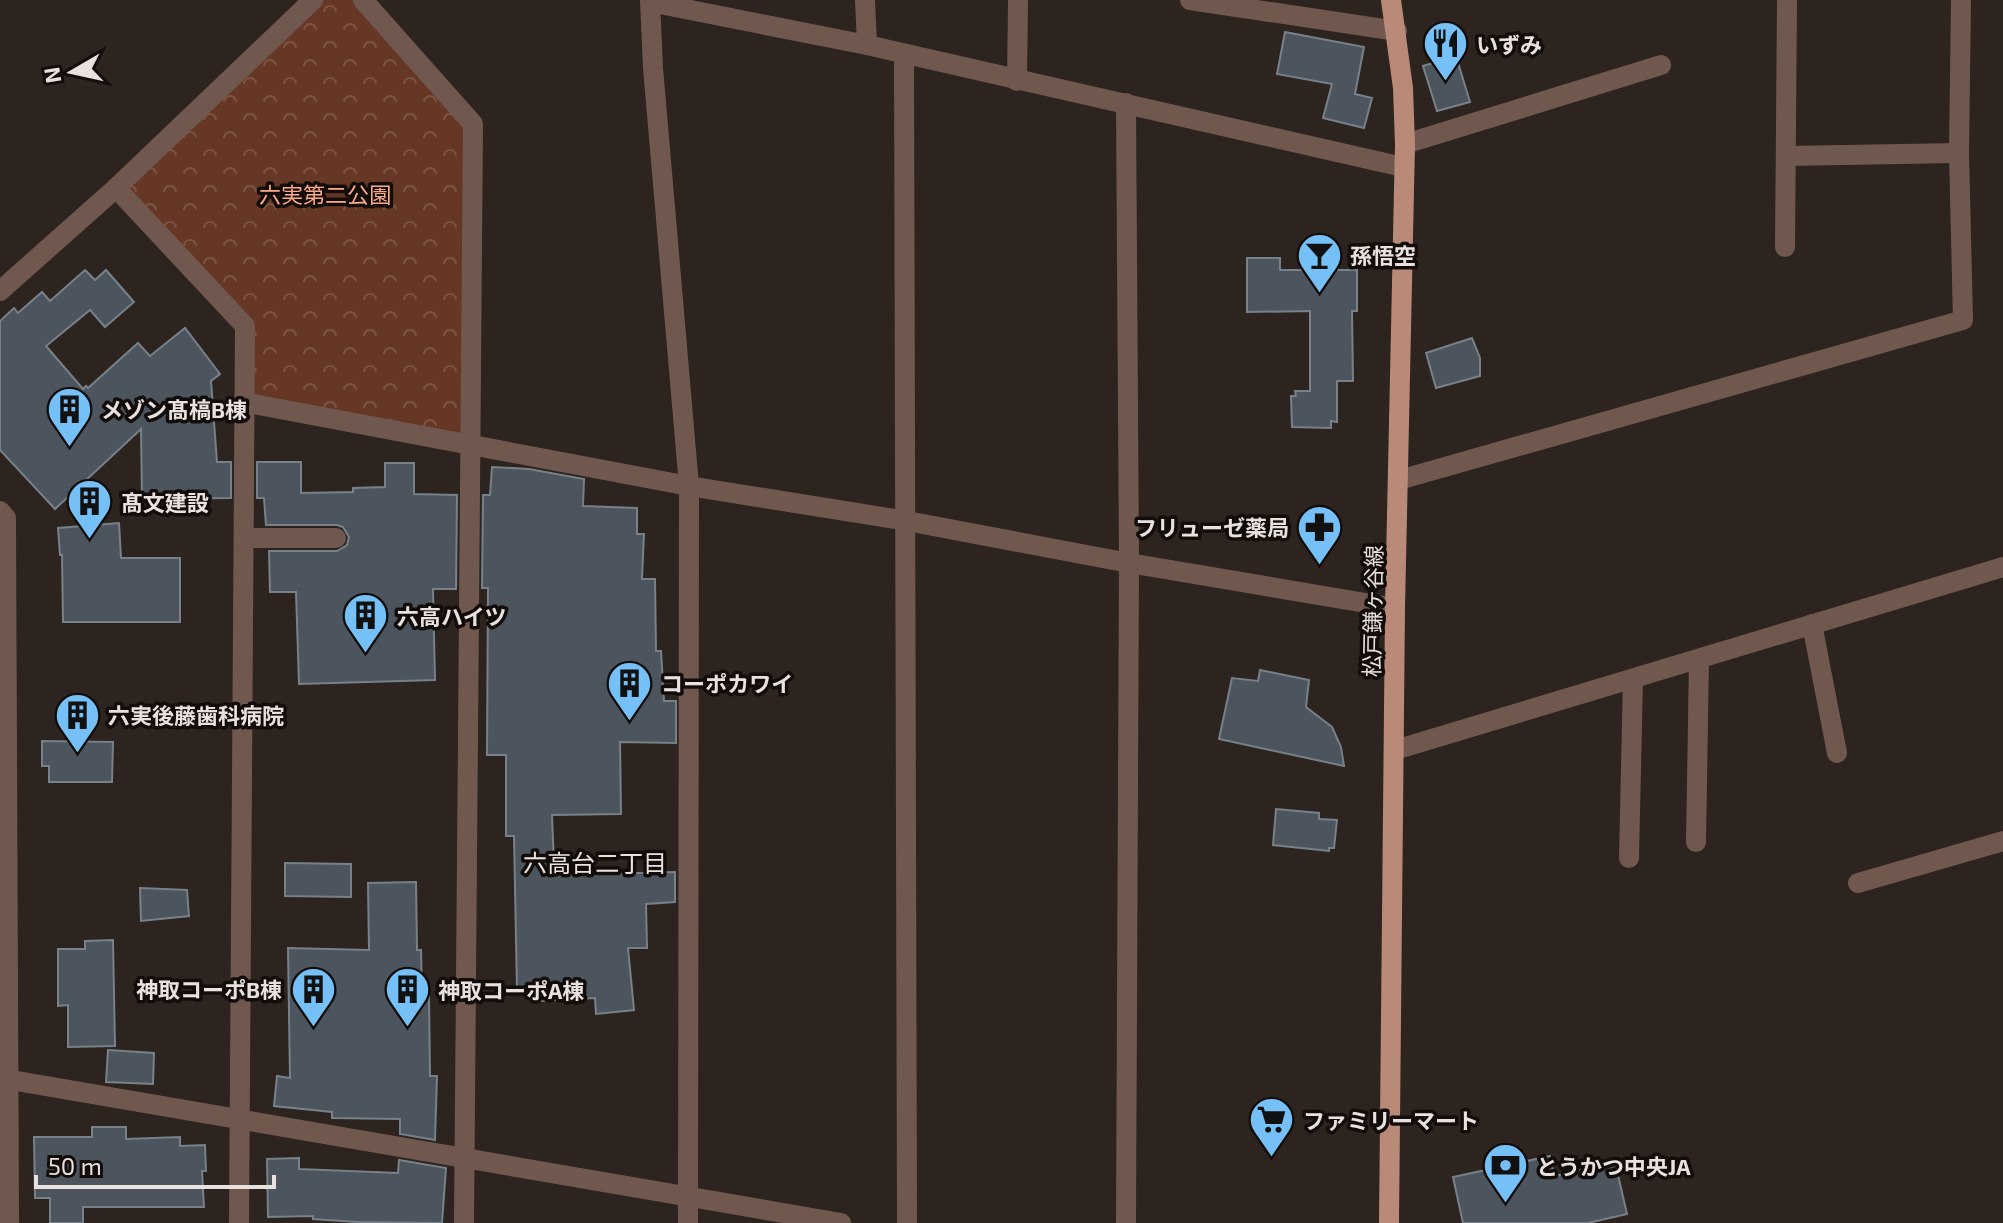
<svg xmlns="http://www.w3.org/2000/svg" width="2003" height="1223" font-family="'Exo 2','Noto Sans JP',sans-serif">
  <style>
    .forest { fill: url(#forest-crowns) }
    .building { fill: #4c555d; stroke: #778189; stroke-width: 2 }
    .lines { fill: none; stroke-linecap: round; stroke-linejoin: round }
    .minor { stroke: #70584f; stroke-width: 20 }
    .major { stroke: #ba8a78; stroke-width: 20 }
    .labels { text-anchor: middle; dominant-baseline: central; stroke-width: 7; stroke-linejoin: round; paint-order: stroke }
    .poi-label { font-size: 22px; font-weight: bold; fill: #e9e1df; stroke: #120d0b; text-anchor: start }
    .park-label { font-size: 22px; fill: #faa989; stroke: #120d0b }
    .street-label { font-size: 22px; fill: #e9e1df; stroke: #120d0b }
    .neighbourhood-label { font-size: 24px; fill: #e9e1df; stroke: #120d0b }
  </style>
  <defs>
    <pattern id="forest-crowns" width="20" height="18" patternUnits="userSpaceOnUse" patternTransform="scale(2)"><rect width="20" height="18" fill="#663725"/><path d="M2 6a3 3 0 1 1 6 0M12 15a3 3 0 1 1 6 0" fill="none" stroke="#7c5444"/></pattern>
  </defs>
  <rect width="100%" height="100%" fill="#2d231f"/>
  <!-- forest -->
  <polygon class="forest" points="313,0 363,0 473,124 470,445 243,402 245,326 116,188"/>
  <!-- building -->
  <g class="building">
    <polygon points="1285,32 1364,47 1355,94 1372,98 1364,128 1323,118 1332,84 1277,74"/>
    <polygon points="1456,56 1470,102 1437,111 1423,66"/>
    <polygon points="1247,258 1280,258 1280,270 1357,270 1357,311 1352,311 1353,381 1337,381 1337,422 1331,421 1331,428 1292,427 1291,396 1296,396 1295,391 1310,391 1310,311 1247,312"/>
    <polygon points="85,270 95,280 106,270 134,302 105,327 90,310 46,346 83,389 86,386 88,388 138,343 150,356 185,328 220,374 211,381 217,462 231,462 231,498 142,499 141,429 55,509 0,450 0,321 14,308 18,313 42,292 50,301"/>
    <polygon points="1472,338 1480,358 1480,376 1436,388 1426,353"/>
    <polygon points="257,462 301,462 301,493 353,492 353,488 385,487 385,463 414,463 414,494 457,495 456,589 433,589 435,680 299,684 296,592 270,592 269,551 337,551 347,545 349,537 343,527 337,525 266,525 264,498 257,498"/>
    <polygon points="492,467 529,469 584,479 583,506 637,508 637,534 644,534 642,579 655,579 656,651 661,651 664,701 676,701 676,743 620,742 621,814 552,815 554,865 560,865 561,875 675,872 675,902 646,904 647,948 628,948 634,1010 596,1014 595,998 541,1001 541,990 517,990 514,836 506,836 506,755 487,755 488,588 482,588 483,495 490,495"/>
    <polygon points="119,523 121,558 180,558 180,622 63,622 62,555 60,555 58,528"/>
    <polygon points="1260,670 1309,680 1306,707 1332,727 1341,747 1344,766 1219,739 1232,678 1258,681"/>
    <polygon points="42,741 113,742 112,782 49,782 49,766 42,766"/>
    <polygon points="1276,809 1319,813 1319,819 1337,820 1334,848 1329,848 1329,851 1273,845"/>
    <polygon points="285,863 351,864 351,897 285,896"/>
    <polygon points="416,882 417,950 421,950 422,995 429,995 430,1076 437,1076 435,1140 400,1134 400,1119 332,1118 332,1112 274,1106 277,1076 290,1078 288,948 369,950 368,883"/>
    <polygon points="140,888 187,890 189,916 141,921"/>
    <polygon points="113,940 115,1046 68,1047 68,1005 58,1006 58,949 85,949 85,941"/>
    <polygon points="108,1050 154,1053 153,1084 106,1082"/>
    <polygon points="92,1127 126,1127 126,1139 180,1137 180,1146 205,1145 206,1171 202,1171 204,1207 83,1207 83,1223 50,1223 50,1198 35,1198 34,1137 92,1137"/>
    <polygon points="1550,1156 1554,1176 1615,1162 1627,1214 1588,1223 1463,1223 1453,1177"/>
    <polygon points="299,1158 299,1169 398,1173 399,1160 446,1168 442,1223 356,1222 313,1219 313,1216 268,1217 267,1159"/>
  </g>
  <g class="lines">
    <!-- minor -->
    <g class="minor">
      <polyline points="363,0 473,124 464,1223"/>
      <polyline points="650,0 653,68 689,486 688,1223"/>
      <polyline points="865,0 867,45"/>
      <polyline points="1190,0 1397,31"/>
      <polyline points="650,2 867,45 1403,167"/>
      <polyline points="904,55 907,1223"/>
      <polyline points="1017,81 1018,0"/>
      <polyline points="1126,103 1129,563 1126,1223"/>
      <polyline points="1405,144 1661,65"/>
      <polyline points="1786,156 1959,153"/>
      <polyline points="116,188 245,326 239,1223"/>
      <polyline points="1785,247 1787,0"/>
      <polyline points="0,291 116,188 313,0"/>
      <polyline points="243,402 689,486 907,521 1129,563 1395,608"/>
      <polyline points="1399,480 1963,320 1959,153 1961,0"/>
      <polyline points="0,511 6,518 9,1223"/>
      <polyline points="244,538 336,538"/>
      <polyline points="1812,624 1837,753"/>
      <polyline points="1395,750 2003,567"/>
      <polyline points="1696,842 1699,659"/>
      <polyline points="1629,858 1633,679"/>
      <polyline points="1858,883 2003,841"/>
      <polyline points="0,1078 841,1223"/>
    </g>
    <!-- major -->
    <polyline class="major" points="1389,1223 1395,608 1405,144 1403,88 1391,0"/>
  </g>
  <!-- icons -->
  <defs>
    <symbol id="restaurant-pin" viewBox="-11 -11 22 30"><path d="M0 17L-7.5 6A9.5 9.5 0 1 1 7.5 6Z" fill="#75c0f6" stroke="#120d0b"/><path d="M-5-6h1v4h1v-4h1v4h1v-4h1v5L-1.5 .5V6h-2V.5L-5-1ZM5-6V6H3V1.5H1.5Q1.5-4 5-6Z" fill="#111"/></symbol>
    <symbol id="bar-pin" viewBox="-11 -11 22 30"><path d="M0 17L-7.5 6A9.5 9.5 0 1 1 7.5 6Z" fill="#75c0f6" stroke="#120d0b"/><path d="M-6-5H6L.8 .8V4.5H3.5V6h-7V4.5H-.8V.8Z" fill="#111"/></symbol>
    <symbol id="building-pin" viewBox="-11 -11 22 30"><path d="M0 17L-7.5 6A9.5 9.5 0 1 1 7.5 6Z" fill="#75c0f6" stroke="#120d0b"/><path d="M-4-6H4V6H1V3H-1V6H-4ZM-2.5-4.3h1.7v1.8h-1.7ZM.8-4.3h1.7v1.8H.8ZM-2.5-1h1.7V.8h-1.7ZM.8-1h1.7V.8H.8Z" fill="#111"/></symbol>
    <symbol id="pharmacy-pin" viewBox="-11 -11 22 30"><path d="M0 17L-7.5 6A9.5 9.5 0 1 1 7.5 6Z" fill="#75c0f6" stroke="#120d0b"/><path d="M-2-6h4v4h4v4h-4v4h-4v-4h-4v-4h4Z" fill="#111"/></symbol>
    <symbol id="supermarket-pin" viewBox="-11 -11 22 30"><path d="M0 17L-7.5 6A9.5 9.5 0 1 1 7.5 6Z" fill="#75c0f6" stroke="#120d0b"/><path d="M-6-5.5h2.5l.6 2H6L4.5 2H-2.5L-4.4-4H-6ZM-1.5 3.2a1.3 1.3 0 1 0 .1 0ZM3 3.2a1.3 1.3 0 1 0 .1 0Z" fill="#111"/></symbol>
    <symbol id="bank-pin" viewBox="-11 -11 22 30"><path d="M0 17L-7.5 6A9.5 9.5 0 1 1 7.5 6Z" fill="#75c0f6" stroke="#120d0b"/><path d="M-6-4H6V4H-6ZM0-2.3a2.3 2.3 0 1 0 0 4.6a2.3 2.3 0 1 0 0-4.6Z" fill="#111"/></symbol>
  </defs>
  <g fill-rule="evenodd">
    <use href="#restaurant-pin" x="1420" y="18" width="51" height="69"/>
    <use href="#bar-pin" x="1294" y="230" width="51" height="69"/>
    <use href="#building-pin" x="44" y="384" width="51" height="69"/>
    <use href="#building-pin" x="64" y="476" width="51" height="69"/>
    <use href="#pharmacy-pin" x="1294" y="502" width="51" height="69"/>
    <use href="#building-pin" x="340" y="590" width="51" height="69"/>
    <use href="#building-pin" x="604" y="658" width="51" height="69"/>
    <use href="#building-pin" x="52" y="690" width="51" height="69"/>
    <use href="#building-pin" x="288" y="964" width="51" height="69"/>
    <use href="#building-pin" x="382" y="964" width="51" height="69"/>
    <use href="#supermarket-pin" x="1246" y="1094" width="51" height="69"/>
    <use href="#bank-pin" x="1480" y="1140" width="51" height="69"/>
  </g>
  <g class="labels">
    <!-- poi labels -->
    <g class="poi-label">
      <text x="1476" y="44">いずみ</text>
      <text x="1350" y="255">孫悟空</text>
      <text x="101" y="409">メゾン髙槁B棟</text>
      <text x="121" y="502">髙文建設</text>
      <text x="1289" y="527" text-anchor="end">フリューゼ薬局</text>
      <text x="397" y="616">六高ハイツ</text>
      <text x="661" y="683">コーポカワイ</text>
      <text x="108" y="715">六実後藤歯科病院</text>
      <text x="282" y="989" text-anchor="end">神取コーポB棟</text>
      <text x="438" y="990">神取コーポA棟</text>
      <text x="1303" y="1120">ファミリーマート</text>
      <text x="1536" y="1166">とうかつ中央JA</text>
    </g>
    <!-- park labels -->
    <g class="park-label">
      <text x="325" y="194">六実第二公園</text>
    </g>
    <!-- street labels -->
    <g class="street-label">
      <text transform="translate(1372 611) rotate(-89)">松戸鎌ヶ谷線</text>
    </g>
    <!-- neighbourhood labels -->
    <g class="neighbourhood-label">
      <text x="595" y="862">六高台二丁目</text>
    </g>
  </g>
  <!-- north arrow -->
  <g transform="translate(72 72) rotate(261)" stroke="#120d0b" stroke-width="6" paint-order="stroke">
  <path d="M0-6L14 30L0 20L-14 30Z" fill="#e9e1df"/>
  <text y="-12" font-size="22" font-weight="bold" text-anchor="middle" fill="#e9e1df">N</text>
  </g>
  <!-- scale -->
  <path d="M36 1175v12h238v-12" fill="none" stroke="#e9e1df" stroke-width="4"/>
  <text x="48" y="1175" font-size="24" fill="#e9e1df" stroke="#120d0b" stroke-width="6" paint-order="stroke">50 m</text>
</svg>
